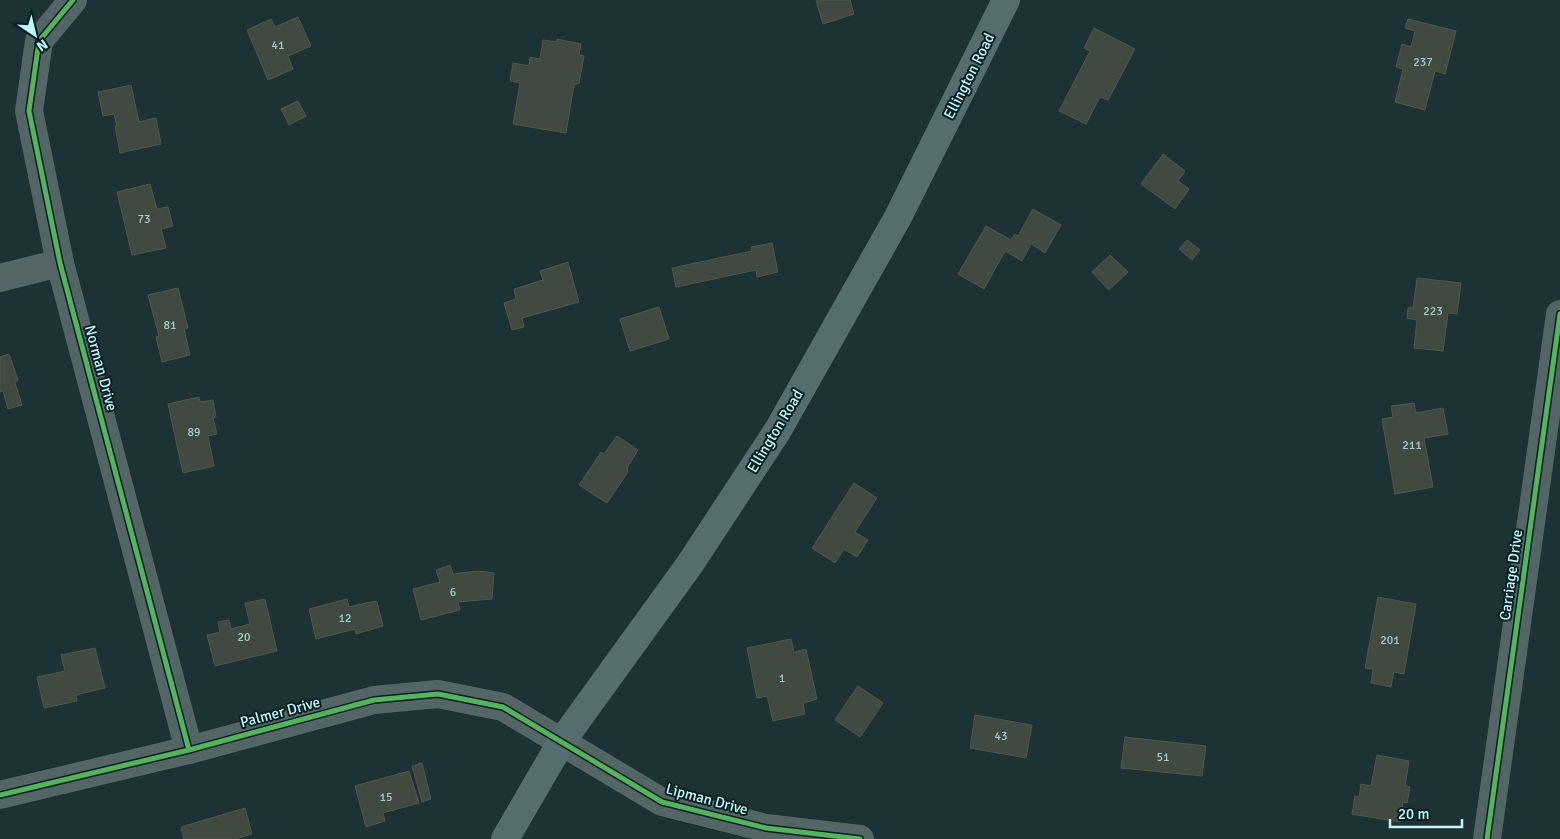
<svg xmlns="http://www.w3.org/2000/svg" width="1560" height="839" font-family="Signika,sans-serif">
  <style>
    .building { fill: #404a41; stroke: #515848 }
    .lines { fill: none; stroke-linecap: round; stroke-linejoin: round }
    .minor { stroke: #546566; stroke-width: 28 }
    .major { stroke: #566d6f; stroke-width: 28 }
    .cycleway-casing { stroke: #052022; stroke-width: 8 }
    .cycleway { stroke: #56b35d; stroke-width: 5 }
    .labels { text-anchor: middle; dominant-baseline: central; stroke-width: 4; stroke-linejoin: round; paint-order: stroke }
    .number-label { font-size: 12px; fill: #a2cdce }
    .street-label { font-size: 15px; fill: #c3f9fd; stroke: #052022 }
  </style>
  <rect width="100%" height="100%" fill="#1d3234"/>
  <!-- building -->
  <g class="building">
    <polygon points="816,0 850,0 854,14 823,24"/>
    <polygon points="298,17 311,46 288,56 293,69 268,80 247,30 271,19 275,27"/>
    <polygon points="1408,19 1456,31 1445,74 1435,71 1425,110 1395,102 1403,69 1396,67 1402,44 1411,47 1415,31 1405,28"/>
    <polygon points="1094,28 1135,49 1108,100 1100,97 1086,124 1059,111 1090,51 1084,48"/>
    <polygon points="557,39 581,44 579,55 584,56 579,83 574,85 566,133 513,124 520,83 510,81 513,63 529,66 530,57 540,59 543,40 557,42"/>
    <polygon points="131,85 139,122 156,118 161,144 120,153 115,126 117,126 114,114 103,116 98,92"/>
    <polygon points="298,101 306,116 289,125 281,109"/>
    <polygon points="1163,154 1185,171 1178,181 1189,189 1175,209 1141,184"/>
    <polygon points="150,184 157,209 168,207 173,226 161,229 166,248 132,255 117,192"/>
    <polygon points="1033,209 1061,225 1045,253 1031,244 1022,261 1005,251 984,289 958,274 986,226 1011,240 1015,234 1018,236"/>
    <polygon points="1187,240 1200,250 1192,260 1179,249"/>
    <polygon points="772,243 778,272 757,277 756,270 676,287 672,268 752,251 751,247"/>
    <polygon points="1110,255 1128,272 1109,290 1092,272"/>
    <polygon points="568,262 579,302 522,318 524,327 512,330 504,303 516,299 514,289 543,280 540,271"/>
    <polygon points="1417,278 1461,283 1457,314 1448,313 1443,351 1414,348 1417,320 1407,318 1408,308 1413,308"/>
    <polygon points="178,288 188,328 184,329 190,355 162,362 156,337 159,336 148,295"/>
    <polygon points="659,307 669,339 630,351 620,319"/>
    <polygon points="9,354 18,380 15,383 22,405 8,409 3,391 0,392 0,357"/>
    <polygon points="199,397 200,402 213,400 216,417 213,418 217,434 208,436 214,466 183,473 168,404"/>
    <polygon points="1414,403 1416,413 1443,408 1448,434 1424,438 1433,487 1395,494 1382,419 1393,417 1391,406"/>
    <polygon points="617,436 638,450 627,468 628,472 607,503 579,485 601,452 604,454"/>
    <polygon points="854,483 877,498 855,532 868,540 857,557 844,549 835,563 812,548"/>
    <polygon points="450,565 453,574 478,571 494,573 492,599 458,602 460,610 421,620 413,589 440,582 436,570"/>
    <polygon points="1378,597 1416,604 1404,674 1394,672 1391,687 1371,683 1373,669 1365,668"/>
    <polygon points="265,599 277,651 215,666 207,635 220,632 218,622 229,620 231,629 250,624 245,603"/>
    <polygon points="347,599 349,607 375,601 377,602 383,626 356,634 355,629 316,639 309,609"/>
    <polygon points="791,639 794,652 806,649 817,699 803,703 805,714 773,721 767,696 757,698 747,648"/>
    <polygon points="95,648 105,688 76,695 77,701 44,708 37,677 65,671 61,655"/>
    <polygon points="858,686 883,703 860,737 835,720"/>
    <polygon points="975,715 1032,725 1026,758 970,748"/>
    <polygon points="1125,737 1206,746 1202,776 1121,768"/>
    <polygon points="1377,755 1409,761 1405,786 1410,787 1407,803 1403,802 1400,822 1352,814 1355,796 1359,797 1361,784 1371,786"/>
    <polygon points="422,763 431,799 422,802 412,766"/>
    <polygon points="409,771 419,803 383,813 385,821 366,827 355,786"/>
    <polygon points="245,808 252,834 235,839 184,839 181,827"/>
  </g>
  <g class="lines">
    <!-- minor -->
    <g class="minor">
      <polyline points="73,0 39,41 29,111 60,263 189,750"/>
      <polyline points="0,278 60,263"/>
      <polyline points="0,795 189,750 374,700 438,694 503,707 662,802 766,828 860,839"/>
      <polyline points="1487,839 1560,314"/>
    </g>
    <!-- major -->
    <polyline class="major" points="505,839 562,741 690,564 778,430 898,217 1006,0"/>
    <defs>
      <g id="cycleway">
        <polyline points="73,0 39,41 29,111 60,263 189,750"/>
        <polyline points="0,795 189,750 374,700 438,694 503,707 662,802 766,828 860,839"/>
        <polyline points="1487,839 1560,314"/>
      </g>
    </defs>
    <!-- cycleway casing -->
    <use href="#cycleway" class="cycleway-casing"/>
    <!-- cycleway -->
    <use href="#cycleway" class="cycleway"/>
  </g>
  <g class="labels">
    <!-- number labels -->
    <g class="number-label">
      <text x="278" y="45">41</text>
      <text x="1423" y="62">237</text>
      <text x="144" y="219">73</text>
      <text x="1433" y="311">223</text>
      <text x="170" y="325">81</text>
      <text x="194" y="432">89</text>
      <text x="1412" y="445">211</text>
      <text x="453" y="592">6</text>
      <text x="345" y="618">12</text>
      <text x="244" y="637">20</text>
      <text x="1390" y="640">201</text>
      <text x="782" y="678">1</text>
      <text x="1001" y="736">43</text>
      <text x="1163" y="757">51</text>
      <text x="386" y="797">15</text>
    </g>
    <!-- street labels -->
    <g class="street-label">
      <text transform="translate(969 76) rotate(-63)">Ellington Road</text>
      <text transform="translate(101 368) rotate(75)">Norman Drive</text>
      <text transform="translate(775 431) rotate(-59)">Ellington Road</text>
      <text transform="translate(1511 575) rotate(-82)">Carriage Drive</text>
      <text transform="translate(280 712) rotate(-15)">Palmer Drive</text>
      <text transform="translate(707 799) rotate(15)">Lipman Drive</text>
    </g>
  </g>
  <!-- north arrow -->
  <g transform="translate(35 35) rotate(145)" stroke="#052022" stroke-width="4" paint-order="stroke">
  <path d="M0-4L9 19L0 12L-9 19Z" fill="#c3f9fd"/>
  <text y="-8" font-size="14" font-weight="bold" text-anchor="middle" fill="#c3f9fd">N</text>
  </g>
  <!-- scale -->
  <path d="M1390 819v8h72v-8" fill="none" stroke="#c3f9fd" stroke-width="2.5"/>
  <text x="1398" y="819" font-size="15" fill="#c3f9fd" stroke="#052022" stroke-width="4" paint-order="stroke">20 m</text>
</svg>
